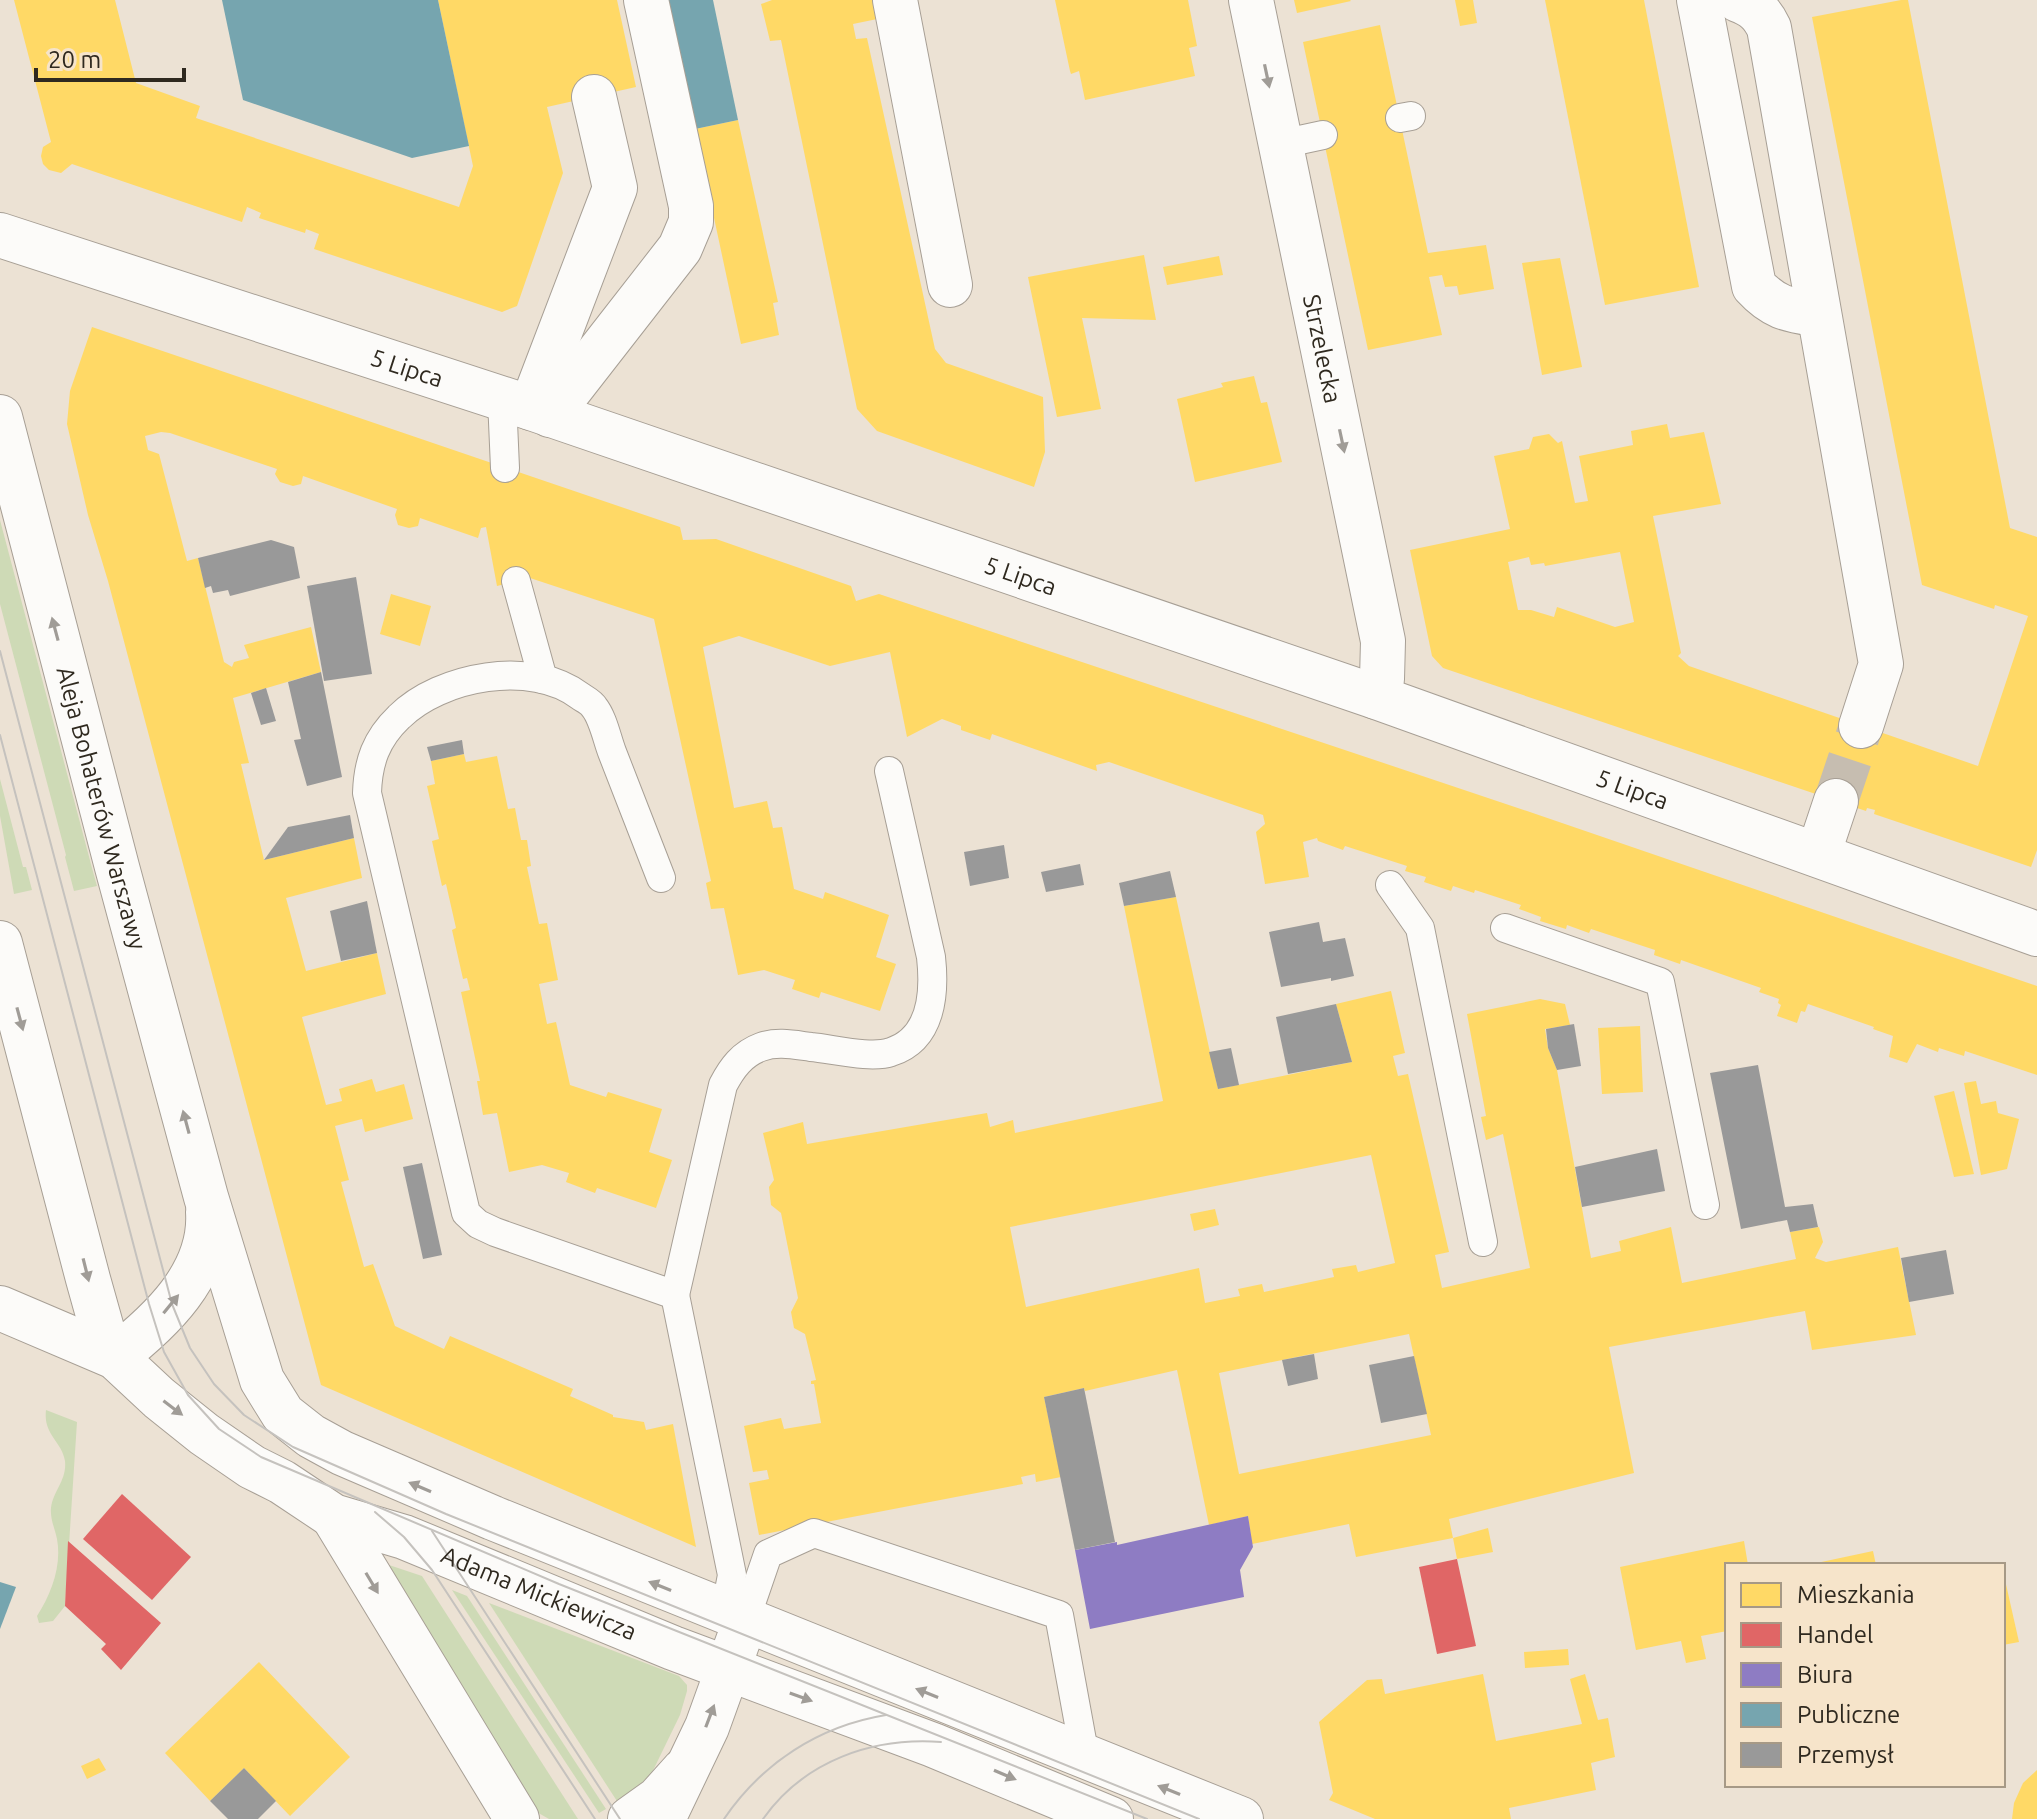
<svg xmlns="http://www.w3.org/2000/svg" width="2037" height="1819" font-family="Ubuntu,sans-serif">
  <style>
    .green { fill: #cedab6 }
    .homes { fill: #ffd966; fill-rule: evenodd }
    .shops { fill: #e06666 }
    .offices { fill: #8e7cc3 }
    .public { fill: #76a5af }
    .industry { fill: #999 }
    .lines { fill: none; stroke-linecap: round; stroke-linejoin: round }
    .street-tunnel { stroke: #c6bdb0; stroke-width: 44; stroke-dasharray: 44 22; stroke-linecap: butt }
    .lane-casing { stroke: #a79f95; stroke-width: 30 }
    .street-casing { stroke: #a79f95; stroke-width: 46 }
    .secondary-casing { stroke: #a79f95; stroke-width: 46 }
    .lane { stroke: #fcfbf9; stroke-width: 28 }
    .street { stroke: #fcfbf9; stroke-width: 44 }
    .secondary { stroke: #fcfbf9; stroke-width: 44 }
    .tram { stroke: #c5c2be; stroke-width: 2 }
    .oneway { fill: #a09c97 }
    .labels { text-anchor: middle; dominant-baseline: central; stroke-width: 8; stroke-linejoin: round; paint-order: stroke }
    .street-label { font-size: 24px; fill: #2f291f; stroke: #f6e4ca }
  </style>
  <rect width="100%" height="100%" fill="#ece2d4"/>
  <!-- green -->
  <g class="green">
    <polygon points="0,520 92,868 97,886 74,891 65,857 66,855 0,604"/>
    <polygon points="0,779 23,867 26,867 32,890 14,894 0,816"/>
    <path d="M46 1410 77 1422 65 1606 53 1621 39 1623 37 1616C51 1594 62 1566 57 1539 55 1529 50 1519 51 1508 53 1491 67 1480 65 1461 62 1441 43 1435 46 1410Z"/>
    <polygon points="386,1564 422,1576 578,1819 549,1819 528,1807"/>
    <polygon points="452,1590 467,1596 606,1809 599,1813"/>
    <polygon points="489,1603 679,1676 687,1685 687,1691 680,1715 645,1787 624,1812"/>
  </g>
  <!-- homes -->
  <g class="homes">
    <polygon points="14,0 115,0 136,83 200,106 196,118 459,207 473,166 438,0 617,0 636,87 547,107 563,173 517,306 502,312 314,249 319,234 306,229 305,233 259,218 261,213 247,207 242,222 72,164 61,173 49,170 43,164 41,156 43,147 51,142"/>
    <polygon points="772,0 884,0 887,17 853,24 856,39 867,38 935,349 946,363 1043,397 1045,452 1034,487 877,431 857,409 781,40 770,41 761,4"/>
    <polygon points="1055,0 1188,0 1197,46 1189,48 1195,76 1085,100 1079,71 1071,74 1070,71"/>
    <polygon points="1294,0 1350,0 1351,1 1297,13"/>
    <polygon points="1455,0 1473,0 1477,23 1460,26"/>
    <polygon points="1545,0 1644,0 1699,287 1605,305"/>
    <path d="M1901 0H1908L2010 528 2037 537V850L2031 867 1874 814 1875 810 1867 808 1866 811 1443 668 1432 656 1410 550 1510 529 1494 456 1529 449 1533 437 1549 434 1558 443 1562 441 1575 503 1588 501 1579 456 1633 445 1631 431 1667 424 1670 438 1704 432 1721 504 1653 516 1681 653 1678 656 1689 666 1978 766 2028 616 1995 605 1994 609 1922 585 1812 17ZM1620 552 1634 622 1615 627 1557 607 1554 617 1531 610H1518L1508 562 1529 557 1531 565 1544 563 1545 566Z"/>
    <polygon points="1380,25 1428,253 1486,245 1494,289 1459,295 1457,286 1445,287 1442,275 1429,277 1442,335 1368,350 1303,42"/>
    <polygon points="738,120 778,302 773,303 779,335 741,344 695,129"/>
    <polygon points="1144,255 1156,320 1082,318 1101,409 1057,417 1028,277"/>
    <polygon points="1219,256 1223,275 1167,285 1163,267"/>
    <polygon points="1560,258 1582,367 1542,375 1522,263"/>
    <polygon points="92,327 680,527 683,540 716,539 851,586 856,601 879,594 1527,811 2037,986 2037,1075 1965,1051 1964,1056 1939,1048 1938,1052 1917,1044 1907,1063 1889,1057 1893,1036 1873,1029 1874,1027 1808,1004 1805,1012 1801,1011 1797,1023 1777,1016 1781,1005 1778,1003 1779,999 1759,992 1761,988 1681,960 1680,964 1654,955 1655,950 1591,929 1589,933 1567,925 1566,929 1540,921 1541,917 1519,909 1521,905 1475,890 1474,893 1453,886 1451,891 1424,882 1426,877 1405,871 1407,866 1345,846 1343,850 1318,841 1317,838 1303,842 1309,877 1265,884 1256,832 1265,824 1263,815 1109,762 1096,765 1097,771 992,734 990,740 961,730 961,726 942,719 907,737 890,652 830,666 739,636 703,647 734,808 767,801 773,828 782,827 794,889 823,899 825,892 889,915 876,957 896,964 880,1011 821,992 819,998 792,989 795,980 764,970 738,975 724,908 711,909 706,883 711,881 654,619 530,578 497,586 486,527 481,528 478,538 420,518 418,526 409,528 398,525 395,515 397,509 303,476 301,484 293,486 280,482 275,474 277,469 170,433 161,432 145,436 148,450 159,454 187,561 198,558 224,662 232,667 234,662 249,658 244,645 311,627 321,672 233,698 249,763 241,764 264,860 354,838 362,878 286,898 306,971 377,953 386,994 302,1017 326,1105 342,1101 339,1089 372,1079 376,1092 404,1084 413,1119 365,1132 362,1119 335,1126 349,1180 341,1182 364,1267 373,1264 395,1326 444,1349 450,1336 573,1389 570,1396 613,1415 613,1417 644,1422 646,1430 673,1424 696,1547 321,1385 108,581 88,515 67,424 70,391"/>
    <polygon points="1254,376 1261,403 1267,402 1282,462 1195,482 1177,399 1223,387 1221,383"/>
    <polygon points="391,594 431,606 420,646 380,634"/>
    <polygon points="464,754 466,762 497,756 508,809 515,808 521,840 527,840 531,866 527,867 539,924 547,923 558,980 539,984 547,1024 556,1022 570,1085 606,1097 608,1092 662,1109 649,1152 672,1160 656,1208 597,1188 595,1193 566,1182 569,1173 542,1165 509,1172 497,1113 483,1115 477,1081 480,1081 461,992 470,990 467,978 463,979 452,930 456,928 446,884 442,886 432,841 439,839 427,786 435,784 431,761"/>
    <path d="M1176 897 1218 1089 1352 1062 1336 1004 1391 991 1405 1053 1393 1056 1398 1076 1408 1074 1449 1252 1435 1255 1442 1288 1530 1268 1503 1134 1486 1140 1481 1117 1486 1116 1467 1014 1540 999 1565 1004 1570 1025 1545 1029 1548 1048 1557 1070 1591 1258 1621 1251 1619 1241 1671 1227 1682 1283 1796 1259 1790 1232 1819 1227 1823 1242 1815 1258 1826 1262 1898 1247 1916 1335 1812 1350 1805 1311 1609 1347 1634 1473 1449 1519 1453 1538 1488 1528 1493 1552 1457 1559 1453 1538 1356 1557 1349 1524 1252 1544 1248 1516 1209 1525 1177 1370 1085 1391 1084 1388 1044 1397 1061 1477 1036 1482 1035 1474 1021 1477 1023 1484 759 1535 749 1483 769 1479 767 1470 753 1472 744 1426 781 1418 784 1429 821 1423 814 1384H811V1381L816 1380 805 1334 794 1328 791 1312 798 1298 781 1213 771 1205 769 1187 774 1180 763 1133 803 1122 807 1144 987 1113 990 1127 1013 1120 1015 1133 1163 1101 1124 906ZM1371 1155 1395 1263 1358 1272 1356 1265 1332 1269 1334 1277 1264 1292 1262 1284 1238 1289 1240 1296 1205 1303 1199 1268 1026 1307 1010 1227ZM1409 1334 1431 1435 1239 1474 1219 1373Z"/>
    <polygon points="1640,1026 1643,1092 1602,1094 1598,1028"/>
    <polygon points="1976,1081 1981,1104 1996,1101 1998,1113 2019,1119 2007,1169 1981,1175 1964,1083"/>
    <polygon points="1954,1091 1974,1174 1954,1177 1934,1096"/>
    <polygon points="1215,1209 1219,1225 1194,1231 1190,1214"/>
    <polygon points="1744,1541 1748,1565 1727,1565 1727,1631 1701,1636 1706,1659 1686,1663 1681,1641 1636,1650 1620,1567"/>
    <polygon points="1873,1551 1876,1565 1812,1565 1812,1564"/>
    <polygon points="2003,1571 2019,1642 2003,1645"/>
    <polygon points="1568,1649 1569,1665 1525,1668 1524,1652"/>
    <polygon points="259,1662 350,1757 290,1816 244,1768 210,1801 165,1753"/>
    <polygon points="1483,1674 1496,1741 1582,1724 1570,1679 1585,1674 1598,1720 1608,1718 1615,1757 1591,1763 1596,1790 1509,1808 1511,1819 1375,1819 1329,1800 1333,1793 1319,1722 1367,1680 1382,1679 1385,1694"/>
    <polygon points="99,1758 106,1770 87,1779 81,1766"/>
    <polygon points="2037,1770 2037,1819 2012,1819 2014,1803 2023,1783"/>
  </g>
  <!-- shops -->
  <g class="shops">
    <polygon points="122,1494 191,1557 152,1600 83,1539"/>
    <polygon points="68,1541 161,1623 121,1670 101,1649 106,1644 65,1606"/>
    <polygon points="1457,1559 1476,1646 1437,1654 1419,1567"/>
  </g>
  <!-- offices -->
  <polygon class="offices" points="1248,1516 1253,1547 1240,1570 1244,1597 1090,1629 1075,1550 1117,1542 1117,1545"/>
  <!-- public -->
  <g class="public">
    <polygon points="222,0 438,0 469,146 412,158 243,100"/>
    <polygon points="667,0 713,0 738,120 695,129"/>
    <polygon points="0,1582 16,1587 0,1629"/>
  </g>
  <!-- industry -->
  <g class="industry">
    <polygon points="271,540 294,547 300,578 230,596 228,590 213,593 211,586 205,588 198,558"/>
    <polygon points="356,577 372,674 324,681 307,586"/>
    <polygon points="321,672 342,777 307,786 294,740 301,739 288,682"/>
    <polygon points="266,688 276,721 261,725 251,693"/>
    <polygon points="462,740 464,754 431,761 427,747"/>
    <polygon points="350,815 354,838 264,860 288,827"/>
    <polygon points="1004,845 1009,878 970,886 964,852"/>
    <polygon points="1080,864 1084,885 1046,892 1041,872"/>
    <polygon points="1170,871 1176,897 1124,906 1119,883"/>
    <polygon points="367,901 377,953 341,961 330,911"/>
    <polygon points="1319,922 1323,942 1345,938 1354,976 1331,981 1331,978 1281,987 1269,932"/>
    <polygon points="1336,1004 1352,1062 1288,1074 1276,1017"/>
    <polygon points="1574,1024 1581,1066 1557,1070 1548,1048 1546,1029"/>
    <polygon points="1231,1048 1239,1085 1218,1089 1209,1052"/>
    <polygon points="1758,1065 1785,1207 1813,1204 1818,1227 1790,1232 1787,1220 1741,1229 1710,1073"/>
    <polygon points="1657,1149 1665,1191 1582,1207 1575,1167"/>
    <polygon points="422,1163 442,1255 423,1259 403,1167"/>
    <polygon points="1946,1250 1954,1294 1909,1302 1901,1258"/>
    <polygon points="1314,1354 1318,1379 1288,1386 1282,1360"/>
    <polygon points="1414,1356 1427,1414 1381,1423 1369,1365"/>
    <polygon points="1084,1388 1115,1542 1075,1550 1044,1397"/>
    <polygon points="244,1768 276,1801 258,1819 228,1819 210,1801"/>
  </g>
  <g class="lines">
    <!-- street-tunnel -->
    <polyline class="street-tunnel" points="1836,801 1861,726"/>
    <defs>
      <g id="lane">
        <polyline points="1400,118 1411,116"/>
        <polyline points="1281,144 1323,135"/>
        <polyline points="502,399 505,468"/>
        <polyline points="516,581 543,679"/>
        <path d="M661 878C645 836 628 794 612 752 607 739 603 718 594 707 591 702 584 699 580 696 532 659 440 676 399 717 376 739 368 762 367 793L466 1213 478 1224 495 1232 675 1295 732 1575 725 1612"/>
        <polyline points="1390,885 1420,928 1483,1242"/>
        <polyline points="1505,928 1660,982 1705,1205"/>
        <path d="M675 1295 723 1085C732 1068 742 1054 761 1047 777 1041 795 1045 811 1047 833 1049 871 1059 891 1052 932 1039 935 993 931 957L889 771"/>
        <polyline points="745,1621 768,1554 814,1533 1059,1615 1085,1757"/>
      </g>
      <g id="street">
        <polyline points="895,0 950,285"/>
        <path id="s1" d="M1251 0 1383 641 1382 679 1376 697"/>
        <path d="M1699 0 1754 286C1775 309 1790 310 1819 315"/>
        <path d="M1738 0C1754 6 1762 13 1769 28L1881 664 1861 726"/>
        <path id="s2" d="M0 235 531 408 1376 697 2037 934"/>
        <polyline points="531,408 615,188 594,97"/>
        <polyline points="550,415 680,248 691,222 691,206 646,0"/>
        <polyline points="1818,855 1836,801"/>
        <polyline points="630,1819 658,1799 684,1770"/>
      </g>
      <g id="secondary">
        <path id="s3" d="M0 417 117 867 206 1197 262 1380 283 1414 311 1436 342 1453 493 1518 1241 1819"/>
        <polyline points="0,943 88,1279 102,1329 115,1357"/>
        <path id="s4" d="M0 1308 115 1357 159 1398 204 1434 252 1467 282 1482 333 1516 404 1537 673 1648 933 1745 1111 1819"/>
        <path d="M115 1357C160 1322 212 1274 208 1212"/>
        <polyline points="333,1516 517,1819"/>
        <polyline points="663,1819 707,1727 738,1641"/>
      </g>
    </defs>
    <!-- lane casing -->
    <use href="#lane" class="lane-casing"/>
    <!-- street casing -->
    <use href="#street" class="street-casing"/>
    <!-- secondary casing -->
    <use href="#secondary" class="secondary-casing"/>
    <!-- lane -->
    <use href="#lane" class="lane"/>
    <!-- street -->
    <use href="#street" class="street"/>
    <!-- secondary -->
    <use href="#secondary" class="secondary"/>
    <!-- tram -->
    <g class="tram">
      <polyline points="0,651 172,1304 190,1348 214,1384 244,1415 293,1447 446,1514 1199,1819"/>
      <polyline points="0,735 149,1304 164,1352 188,1395 219,1429 261,1457 559,1584 1147,1819"/>
      <polyline points="375,1512 404,1537 432,1570 595,1819"/>
      <polyline points="432,1531 620,1819"/>
      <path d="M724 1819C762 1763 819 1726 886 1715"/>
      <path d="M763 1819C804 1761 872 1737 941 1742"/>
    </g>
  </g>
  <!-- one-way arrows -->
  <defs><path id="oneway-solid" d="M-6-.8H1V-3.2L6.5 0L1 3.2V.8H-6Z" transform="scale(2)"/></defs>
  <g class="oneway">
    <use href="#oneway-solid" transform="translate(1267 76) rotate(78)"/>
    <use href="#oneway-solid" transform="translate(1342 441) rotate(78)"/>
    <use href="#oneway-solid" transform="translate(55 629) rotate(-105)"/>
    <use href="#oneway-solid" transform="translate(20 1019) rotate(75)"/>
    <use href="#oneway-solid" transform="translate(186 1122) rotate(-105)"/>
    <use href="#oneway-solid" transform="translate(86 1270) rotate(76)"/>
    <use href="#oneway-solid" transform="translate(171 1304) rotate(-51)"/>
    <use href="#oneway-solid" transform="translate(173 1408) rotate(37)"/>
    <use href="#oneway-solid" transform="translate(420 1487) rotate(-157)"/>
    <use href="#oneway-solid" transform="translate(372 1583) rotate(59)"/>
    <use href="#oneway-solid" transform="translate(660 1586) rotate(-158)"/>
    <use href="#oneway-solid" transform="translate(927 1693) rotate(-158)"/>
    <use href="#oneway-solid" transform="translate(801 1697) rotate(20)"/>
    <use href="#oneway-solid" transform="translate(710 1716) rotate(-69)"/>
    <use href="#oneway-solid" transform="translate(1005 1775) rotate(23)"/>
    <use href="#oneway-solid" transform="translate(1169 1790) rotate(-158)"/>
  </g>
  <g class="labels">
    <!-- street labels -->
    <g class="street-label">
      <text stroke="none"><textPath href="#s1" startOffset="356">Strzelecka</textPath></text>
      <text stroke="none"><textPath href="#s2" startOffset="428">5 Lipca</textPath></text>
      <text stroke="none"><textPath href="#s2" startOffset="1076">5 Lipca</textPath></text>
      <text stroke="none"><textPath href="#s2" startOffset="1724">5 Lipca</textPath></text>
      <text stroke="none"><textPath href="#s3" startOffset="404">Aleja Bohaterów Warszawy</textPath></text>
      <text stroke="none"><textPath href="#s4" startOffset="616">Adama Mickiewicza</textPath></text>
    </g>
  </g>
  <!-- legend -->
  <rect x="1725" y="1563" width="280" height="224" fill="#f6e4ca" stroke="#a69986" stroke-width="2"/>
  <rect x="1741" y="1583" width="40" height="24" fill="#ffd966" stroke="#a69986" stroke-width="2"/>
  <text x="1797" y="1603" font-size="24" fill="#2f291f">Mieszkania</text>
  <rect x="1741" y="1623" width="40" height="24" fill="#e06666" stroke="#a69986" stroke-width="2"/>
  <text x="1797" y="1643" font-size="24" fill="#2f291f">Handel</text>
  <rect x="1741" y="1663" width="40" height="24" fill="#8e7cc3" stroke="#a69986" stroke-width="2"/>
  <text x="1797" y="1683" font-size="24" fill="#2f291f">Biura</text>
  <rect x="1741" y="1703" width="40" height="24" fill="#76a5af" stroke="#a69986" stroke-width="2"/>
  <text x="1797" y="1723" font-size="24" fill="#2f291f">Publiczne</text>
  <rect x="1741" y="1743" width="40" height="24" fill="#999999" stroke="#a69986" stroke-width="2"/>
  <text x="1797" y="1763" font-size="24" fill="#2f291f">Przemysł</text>
  <!-- scale -->
  <path d="M36 68v12h148v-12" fill="none" stroke="#2f291f" stroke-width="4"/>
  <text x="48" y="68" font-size="24" fill="#2f291f" stroke="#f6e4ca" stroke-width="6" paint-order="stroke">20 m</text>
</svg>
